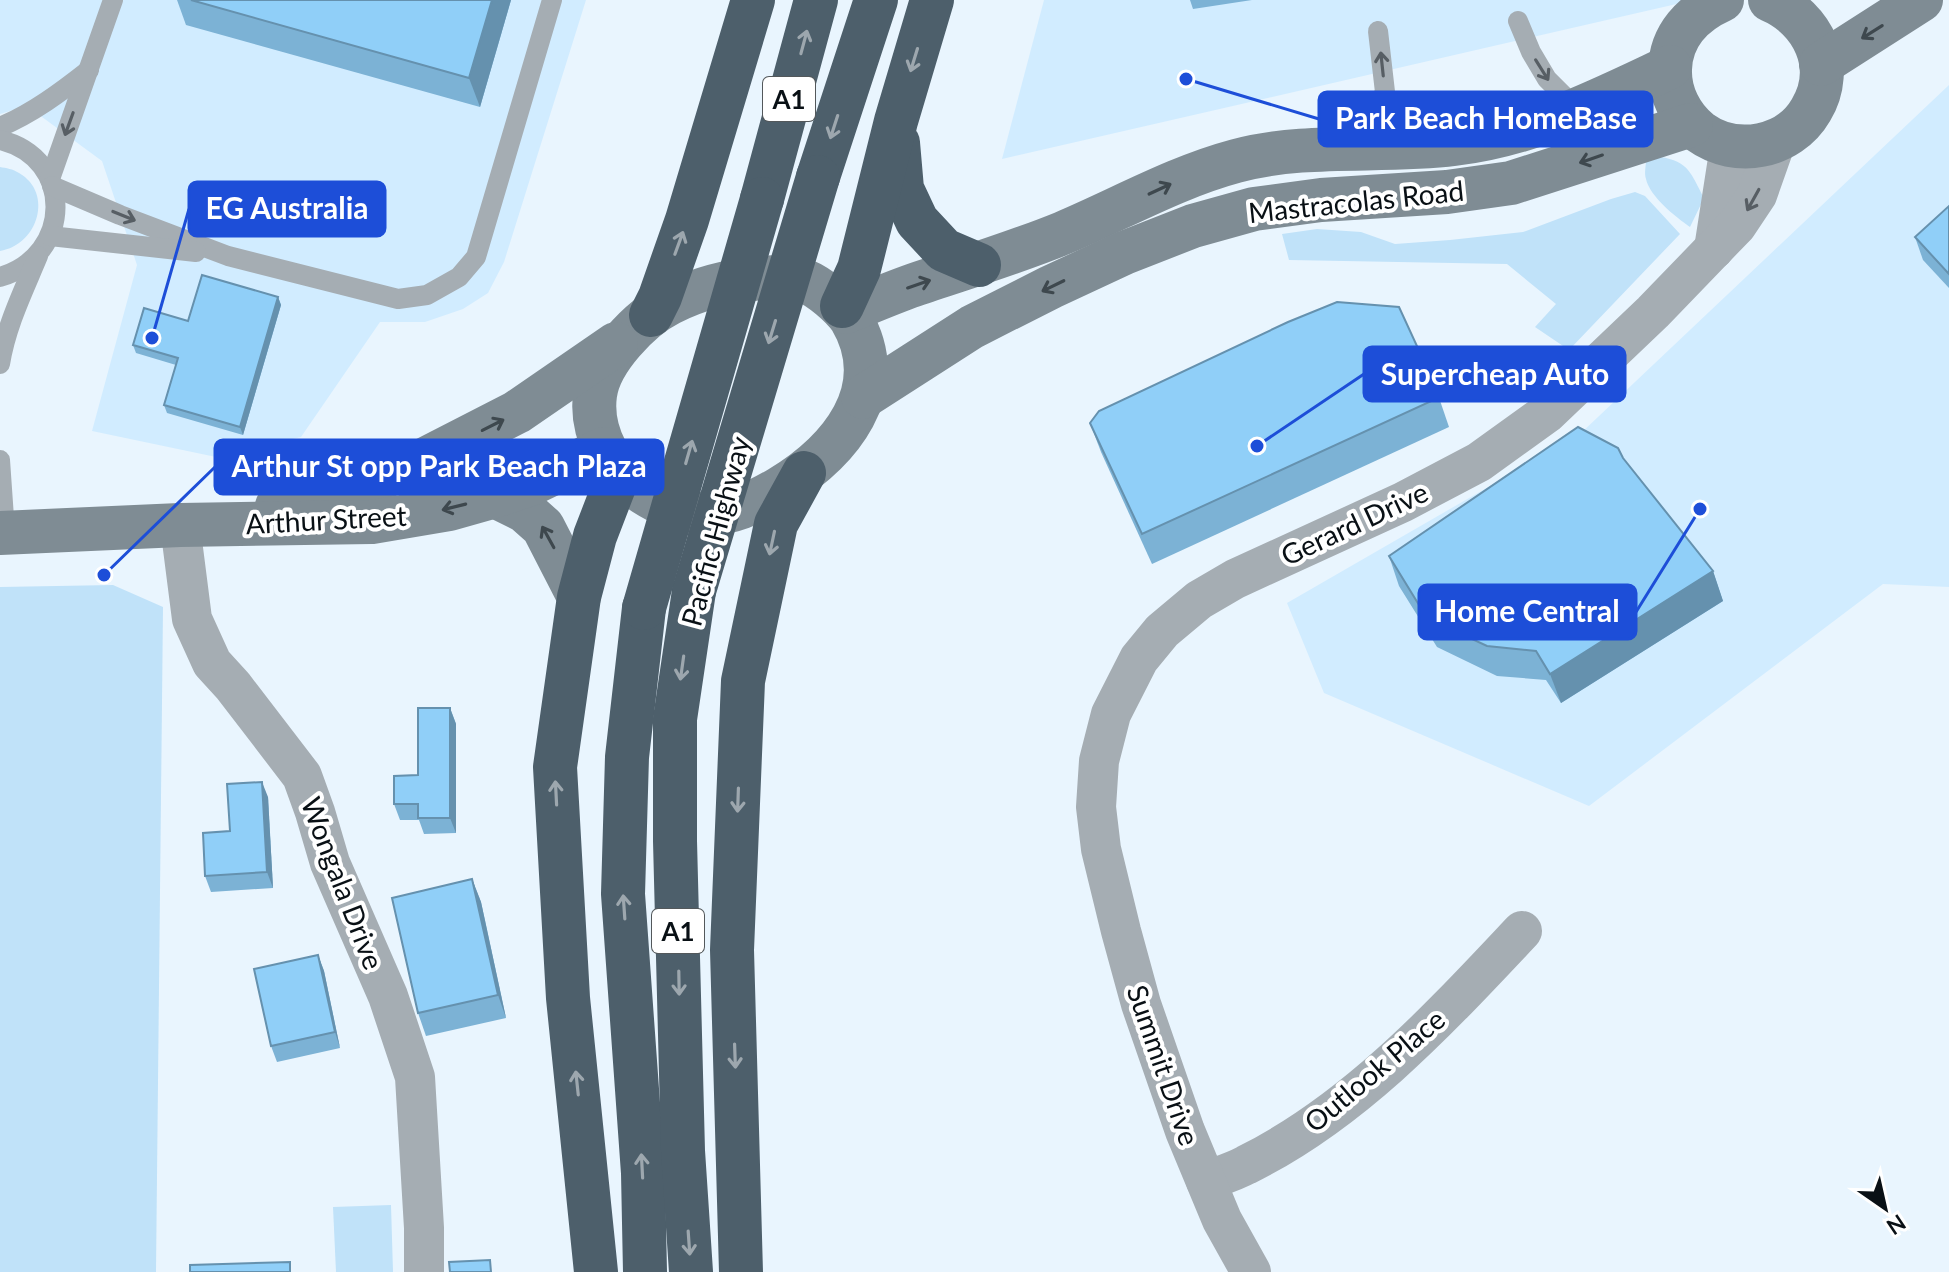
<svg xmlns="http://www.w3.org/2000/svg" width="1949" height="1272" font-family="Lato,sans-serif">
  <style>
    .built { fill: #d1ecff }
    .green { fill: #c0e2f9 }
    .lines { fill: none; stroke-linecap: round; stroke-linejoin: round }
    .lane { stroke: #a5adb3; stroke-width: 20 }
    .street { stroke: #a5adb3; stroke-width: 40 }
    .secondary { stroke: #7f8c94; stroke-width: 44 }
    .highway { stroke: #4d5f6b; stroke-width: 44 }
    .highway-bridge { stroke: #4d5f6b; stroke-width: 44 }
    .wall { fill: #7cb2d5 }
    .shaded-wall { fill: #6591ae }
    .building { fill: #90cff8; stroke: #6591ae; stroke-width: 2 }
    .oneway { stroke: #3e484e }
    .oneway2 { stroke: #9da7ae }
    .oneway3 { stroke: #575e64 }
    .labels { text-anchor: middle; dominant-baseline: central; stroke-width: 8; stroke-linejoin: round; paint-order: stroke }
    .shield { fill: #fff; stroke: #53585b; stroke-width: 2 }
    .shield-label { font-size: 26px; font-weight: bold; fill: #091015 }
    .street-label { font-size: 28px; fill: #091015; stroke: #fff }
    .leader { fill: none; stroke: #1d4ed8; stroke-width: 3 }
    .callout-dot { fill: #1d4ed8; stroke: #fff; stroke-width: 3 }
    .callout { fill: #1d4ed8; stroke: #1d4ed8; stroke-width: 3 }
    .callout-label { font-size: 30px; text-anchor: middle; font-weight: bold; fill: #fff }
  </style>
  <rect width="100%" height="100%" fill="#e9f5fe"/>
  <!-- built -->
  <g class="built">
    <polygon points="0,0 586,0 504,262 488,293 463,309 425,322 380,322 301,437 216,457 92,431 137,265 102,161 27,106 0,114"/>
    <polygon points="1044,0 1694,0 1002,159"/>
    <polygon points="1949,85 1949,587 1883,584 1589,806 1324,693 1287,603 1580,434"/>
  </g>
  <!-- green -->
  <g class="green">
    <path d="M1660 157C1689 161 1691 174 1704 198L1690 227C1676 217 1650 197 1646 179 1644 173 1646 166 1646 160Z"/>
    <path d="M0 167C6 168 13 169 19 173 54 193 38 245 0 251Z"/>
    <polygon points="1635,192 1645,196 1680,234 1569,350 1535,327 1556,304 1507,264 1289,260 1282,234 1317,229 1361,232 1395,244 1450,240 1523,232 1611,199"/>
    <polygon points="113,585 163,607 156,1272 0,1272 0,587"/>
    <polygon points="391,1205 393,1272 336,1272 333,1207"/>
  </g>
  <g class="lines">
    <!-- lane -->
    <g class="lane">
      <polyline points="1518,21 1531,52 1547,79 1563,95 1573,112"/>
      <path d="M0 127C33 113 61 92 89 70"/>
      <path d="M0 140C75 158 73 256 0 277"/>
      <polyline points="1359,148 1373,114 1385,92 1378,31"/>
      <polyline points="50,179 113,0"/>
      <polyline points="52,186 120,215 228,256 398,299 427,295 459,277 476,257 552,0"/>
      <polyline points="50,236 196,252"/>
      <path d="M0 364C6 326 23 292 38 256"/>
      <polyline points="0,460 5,532"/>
    </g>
    <!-- street -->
    <g class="street">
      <polyline points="1714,249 1730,146"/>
      <polyline points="180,525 192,619 212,663 233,686 302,776 315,812 330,863 388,996 415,1077 424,1228 424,1272"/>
      <path d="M1206 1181C1219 1176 1233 1172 1246 1165 1355 1111 1440 1018 1522 931"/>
      <polyline points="1251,1272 1222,1220 1185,1131 1141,1004 1121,931 1101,849 1096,807 1099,761 1111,714 1139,659 1162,631 1199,600 1235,579 1403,502 1479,462 1547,413 1653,312 1737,225 1757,195 1776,141"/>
    </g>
    <!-- secondary -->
    <g class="secondary">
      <path d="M1722 0C1693 13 1671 35 1670 69 1669 93 1681 117 1700 132 1736 158 1789 148 1811 110 1837 67 1813 18 1770 0"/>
      <polyline points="1821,64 1921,0"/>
      <path d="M781 277C788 278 798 278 805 281 820 287 842 306 851 319 893 390 839 452 780 488 756 502 728 516 700 514 680 512 661 504 644 493 612 472 590 433 595 395 599 361 640 318 670 303 705 285 741 278 781 277Z"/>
      <path d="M846 312C868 303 891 293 914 285 964 268 1014 253 1063 233 1120 209 1176 177 1236 161 1307 142 1382 153 1454 144 1532 135 1600 100 1670 67"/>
      <polyline points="863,397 972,327 1051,287 1124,253 1193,226 1254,209 1321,200 1447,192 1511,183 1691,125"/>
      <polyline points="495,496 525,511 543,527 579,597"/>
      <polyline points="277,506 305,501 402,471 517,412 616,344"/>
      <polyline points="0,533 180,525 372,522 449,509 495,496 531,484 604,449"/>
    </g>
    <!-- highway -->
    <g class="highway">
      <polyline points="898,143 902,189 917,221 944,250 979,265"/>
      <polyline points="818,177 876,0"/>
      <polyline points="762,199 816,0"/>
      <polyline points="842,306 859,269 896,121 932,0"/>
      <polyline points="651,315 660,297 687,220 753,0"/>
      <polyline points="644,608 627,757 623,894 643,1173 645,1272"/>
      <polyline points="596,1272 568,998 555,767 579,597 595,536 620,471"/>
      <polyline points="691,1272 683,1151 675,841 675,719 694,591"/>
      <polyline points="741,1272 732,950 743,681 776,524 804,473"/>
    </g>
    <!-- highway-bridge -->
    <g class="highway-bridge">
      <polyline points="694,591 818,177"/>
      <polyline points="644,608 762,199"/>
    </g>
  </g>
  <!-- wall -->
  <g class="wall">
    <polygon points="177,0 511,0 480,107 186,25"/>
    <polygon points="1190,0 1252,0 1193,9"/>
    <polygon points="1949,206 1949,288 1923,260 1915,237"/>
    <polygon points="278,297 281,305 243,435 167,413 164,405 176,365 136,353 133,345 188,321"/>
    <polygon points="1434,383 1449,427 1152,564 1101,452 1090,423"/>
    <polygon points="1623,458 1713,571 1723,601 1561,703 1546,680 1497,676 1437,647 1399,586 1389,556"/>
    <polygon points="450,708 456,724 456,833 424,834 419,820 400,820 394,804 418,775"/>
    <polygon points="268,797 273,888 211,892 205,876 230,831"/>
    <polygon points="472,879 481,902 506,1018 426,1036 418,1013"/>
    <polygon points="318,955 324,971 340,1048 277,1062 271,1046"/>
  </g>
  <!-- shaded-wall -->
  <g class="shaded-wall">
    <polygon points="492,0 511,0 480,107 469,78"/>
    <polygon points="278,297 281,305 243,435 240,427"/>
    <polygon points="1713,571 1723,601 1561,703 1550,674"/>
    <polygon points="450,708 456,724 456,833 450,818"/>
    <polygon points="262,782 268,797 273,888 267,872"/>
    <polygon points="472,879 481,902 506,1018 498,995"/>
    <polygon points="318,955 324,971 340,1048 335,1032"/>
  </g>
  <!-- building -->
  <g class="building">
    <polygon points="191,0 492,0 469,78"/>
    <polygon points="1949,206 1949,274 1915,237"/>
    <polygon points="202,275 278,297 240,427 164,405 178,358 133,345 144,308 188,321"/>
    <polygon points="1337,302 1399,307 1434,383 1438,398 1142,534 1090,423 1099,411 1288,322"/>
    <polygon points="1578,427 1618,448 1623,458 1713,571 1550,674 1536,651 1487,646 1427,618 1389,556"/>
    <polygon points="418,708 450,708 450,818 418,818 418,804 394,804 394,776 418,775"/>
    <polygon points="262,782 267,872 205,876 203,833 230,831 227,784"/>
    <polygon points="472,879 498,995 418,1013 392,898"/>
    <polygon points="318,955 335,1032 271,1046 254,969"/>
    <polygon points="490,1260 491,1272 450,1272 449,1262"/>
    <polygon points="290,1262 290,1272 190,1272 190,1265"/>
  </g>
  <!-- one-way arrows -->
  <defs><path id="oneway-shaft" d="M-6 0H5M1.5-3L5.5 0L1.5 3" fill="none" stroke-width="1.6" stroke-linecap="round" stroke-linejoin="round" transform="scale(2)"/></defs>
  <g class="oneway">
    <use href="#oneway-shaft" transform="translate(1872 32) rotate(148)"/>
    <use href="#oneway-shaft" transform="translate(1591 159) rotate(161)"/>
    <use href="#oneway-shaft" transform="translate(1160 189) rotate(-25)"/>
    <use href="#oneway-shaft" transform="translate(919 284) rotate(-19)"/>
    <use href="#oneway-shaft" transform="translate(1053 286) rotate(154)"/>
    <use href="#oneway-shaft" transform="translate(493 425) rotate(-27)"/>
    <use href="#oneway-shaft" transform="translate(454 507) rotate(166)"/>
    <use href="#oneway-shaft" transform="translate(548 537) rotate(-119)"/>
  </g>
  <g class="oneway2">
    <use href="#oneway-shaft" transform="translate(804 42) rotate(-75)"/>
    <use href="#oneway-shaft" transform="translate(914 60) rotate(107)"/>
    <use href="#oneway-shaft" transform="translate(834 127) rotate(108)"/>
    <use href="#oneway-shaft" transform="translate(679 243) rotate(-70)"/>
    <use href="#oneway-shaft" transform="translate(772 332) rotate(107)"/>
    <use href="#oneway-shaft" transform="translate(689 452) rotate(-74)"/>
    <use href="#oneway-shaft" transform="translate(772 543) rotate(102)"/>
    <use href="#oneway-shaft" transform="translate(682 668) rotate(98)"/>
    <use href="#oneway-shaft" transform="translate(556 793) rotate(-93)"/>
    <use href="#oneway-shaft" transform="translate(738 800) rotate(92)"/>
    <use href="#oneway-shaft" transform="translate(624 907) rotate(-94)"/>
    <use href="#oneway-shaft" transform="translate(679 983) rotate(89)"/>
    <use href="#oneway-shaft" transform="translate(735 1056) rotate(88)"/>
    <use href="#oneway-shaft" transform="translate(577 1083) rotate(-96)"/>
    <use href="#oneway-shaft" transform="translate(642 1166) rotate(-93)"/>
    <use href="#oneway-shaft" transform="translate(689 1243) rotate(86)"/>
  </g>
  <g class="oneway3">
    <use href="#oneway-shaft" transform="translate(1382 64) rotate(-96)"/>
    <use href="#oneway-shaft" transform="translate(1542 70) rotate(58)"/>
    <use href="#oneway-shaft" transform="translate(69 124) rotate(110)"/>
    <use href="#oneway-shaft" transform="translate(1753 200) rotate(119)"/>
    <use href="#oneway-shaft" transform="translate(124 216) rotate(22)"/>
  </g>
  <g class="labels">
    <!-- shield labels -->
    <g class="shield">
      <rect x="763" y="77" width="52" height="44" rx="6"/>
      <rect x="652" y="909" width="52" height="44" rx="6"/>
    </g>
    <g class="shield-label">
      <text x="789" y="99">A1</text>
      <text x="678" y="931">A1</text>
    </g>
    <!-- street labels -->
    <g class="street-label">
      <text transform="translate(1356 201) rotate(-6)">Mastracolas Road</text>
      <text transform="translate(326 519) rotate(-3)">Arthur Street</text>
      <text transform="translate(1354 523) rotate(-25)">Gerard Drive</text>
      <text transform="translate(715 531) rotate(-75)">Pacific Highway</text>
      <text transform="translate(343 883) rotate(69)">Wongala Drive</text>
      <text transform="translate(1164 1065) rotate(71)">Summit Drive</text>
      <text transform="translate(1374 1070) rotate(-40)">Outlook Place</text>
    </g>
  </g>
  <!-- callouts -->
  <path class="leader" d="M1186 79L1319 119M152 338L189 209M1257 446L1364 374M104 575L215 467M1700 509L1636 612"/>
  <g class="callout-dot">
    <circle cx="1186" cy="79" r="8"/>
    <circle cx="152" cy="338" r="8"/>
    <circle cx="1257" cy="446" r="8"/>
    <circle cx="104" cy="575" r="8"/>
    <circle cx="1700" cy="509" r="8"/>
  </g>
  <g class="callout">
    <rect x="1319" y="92" width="333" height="54" rx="8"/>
    <rect x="189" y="182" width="196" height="54" rx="8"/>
    <rect x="1364" y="347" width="261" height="54" rx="8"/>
    <rect x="215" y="440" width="448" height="54" rx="8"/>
    <rect x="1419" y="585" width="217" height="54" rx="8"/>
  </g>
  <g class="callout-label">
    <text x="1486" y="129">Park Beach HomeBase</text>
    <text x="287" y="219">EG Australia</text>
    <text x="1495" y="385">Supercheap Auto</text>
    <text x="439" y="477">Arthur St opp Park Beach Plaza</text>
    <text x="1527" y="622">Home Central</text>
  </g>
  <!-- north arrow -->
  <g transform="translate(1885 1208) rotate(146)" stroke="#ffffff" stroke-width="6" paint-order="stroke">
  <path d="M0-6L14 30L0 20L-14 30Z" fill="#091015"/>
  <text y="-12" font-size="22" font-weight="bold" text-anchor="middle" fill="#091015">N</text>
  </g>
</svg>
